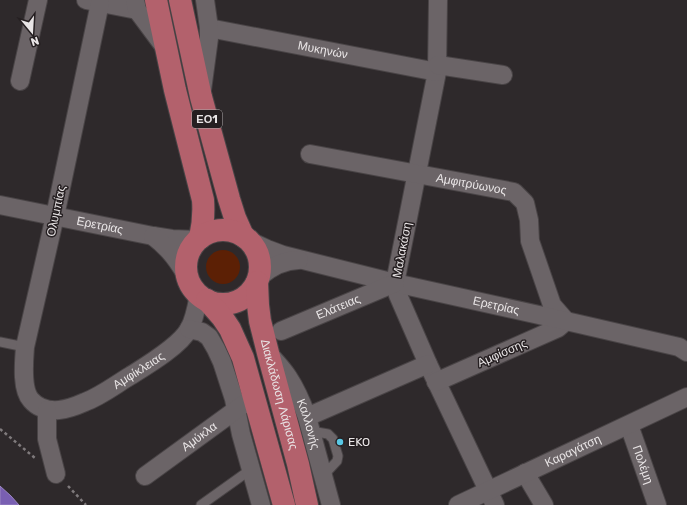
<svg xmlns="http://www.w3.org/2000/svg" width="687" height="505" font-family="Rubik,sans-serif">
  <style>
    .green { fill: #5c2005 }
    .water { fill: #795fb2; stroke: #9b87c2 }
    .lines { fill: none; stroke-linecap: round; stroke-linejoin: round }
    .lane-casing { stroke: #494446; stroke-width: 11 }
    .street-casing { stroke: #494446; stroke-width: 20 }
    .primary-casing { stroke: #494446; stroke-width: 24 }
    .path { stroke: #7f7a7c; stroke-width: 2.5; stroke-dasharray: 3 3; stroke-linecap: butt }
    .lane { stroke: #6b6467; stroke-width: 9 }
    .street { stroke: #6b6467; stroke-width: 18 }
    .primary { stroke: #b3616c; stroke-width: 22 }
    .poi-dot { fill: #59c8e5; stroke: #251f21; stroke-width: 1.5 }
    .labels { text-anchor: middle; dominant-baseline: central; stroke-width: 3; stroke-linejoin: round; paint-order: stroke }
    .shield { fill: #251f21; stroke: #aeaaab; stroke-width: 1 }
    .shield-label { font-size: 11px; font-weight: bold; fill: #e9e5e6 }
    .street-label { font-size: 12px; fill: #e9e5e6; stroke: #251f21 }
    .poi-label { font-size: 12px; fill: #e9e5e6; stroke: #251f21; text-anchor: start }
  </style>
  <rect width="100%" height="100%" fill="#2e292b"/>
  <!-- green -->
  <circle class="green" cx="223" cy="267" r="17"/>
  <!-- water -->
  <polygon class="water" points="0,486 11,496 19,505 0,505"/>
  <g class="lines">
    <defs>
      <g id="lane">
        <polyline points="0,342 25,347"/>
        <polyline points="311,431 328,434 333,439 338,456 337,461 323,476"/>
        <polyline points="201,505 250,470"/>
      </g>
      <g id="street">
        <polyline points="86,0 137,10"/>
        <polyline points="135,0 137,10 166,49"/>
        <polyline points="438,0 437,72 395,283 398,295 428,364 495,505"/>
        <path id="s1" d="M100 3 55 216 25 347C24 361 21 389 31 400 38 408 48 411 59 410 68 409 76 406 85 402 101 396 115 385 130 376 146 366 180 346 189 329 195 319 197 305 199 294"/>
        <path id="s2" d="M209 28 437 72"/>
        <polyline points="438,65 503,75"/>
        <polyline points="20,81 38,0"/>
        <polyline points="202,90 209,38 209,28 205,0"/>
        <path id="s3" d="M310 154 514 192 525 203 529 220 530 241 552 305 566 321 558 328 436 382"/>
        <path id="s4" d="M0 205 153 236 172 239 198 240"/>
        <path d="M153 236C170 249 179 262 189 280"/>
        <path id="s5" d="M250 241 267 249 283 255 395 283 566 321 679 347 687 352"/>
        <path d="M259 277C271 267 283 260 299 260"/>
        <polyline points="189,329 202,332 209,337 216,349 222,362 234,399 241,434 261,505"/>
        <path id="s6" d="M281 331 395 283"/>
        <path id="s7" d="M270 355C276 362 283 369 288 377 296 389 302 403 307 417L331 505"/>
        <polyline points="47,410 47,439 56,474"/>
        <polyline points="307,417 428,364"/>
        <path id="s8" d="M629 425 657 505"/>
        <polyline points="525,473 544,505"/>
        <path id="s9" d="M145 476 244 404"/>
        <path id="s10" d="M458 505 687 397"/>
      </g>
      <g id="primary">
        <path d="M156 0 175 90 203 200C204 213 203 225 200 238"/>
        <polyline points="180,0 201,97 229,199 235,218 243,236"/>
        <circle cx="223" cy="267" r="37"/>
        <path id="s11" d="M257 282 258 305 260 321 268 353 298 464 307 505"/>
        <polyline points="207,300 222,317 230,329 243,358 284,505"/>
      </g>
    </defs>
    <!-- lane casing -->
    <use href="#lane" class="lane-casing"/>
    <!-- street casing -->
    <use href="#street" class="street-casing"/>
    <!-- primary casing -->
    <use href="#primary" class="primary-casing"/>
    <!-- path -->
    <g class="path">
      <polyline points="0,429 35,458"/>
      <polyline points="68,486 86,505"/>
    </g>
    <!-- lane -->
    <use href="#lane" class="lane"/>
    <!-- street -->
    <use href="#street" class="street"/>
    <!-- primary -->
    <use href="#primary" class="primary"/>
  </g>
  <!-- markers -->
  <circle class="poi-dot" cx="340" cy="442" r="4"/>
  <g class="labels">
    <!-- shield labels -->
    <rect class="shield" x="192" y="110" width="30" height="18" rx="3"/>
    <g class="shield-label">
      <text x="207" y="119">ΕΟ1</text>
    </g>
    <!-- street labels -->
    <g class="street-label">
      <text stroke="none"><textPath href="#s2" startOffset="116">Μυκηνών</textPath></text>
      <text stroke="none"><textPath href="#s3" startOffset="164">Αμφιτρύωνος</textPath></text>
      <text transform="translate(56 211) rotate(-78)">Ολυμπίας</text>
      <text stroke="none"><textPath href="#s4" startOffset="102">Ερετρίας</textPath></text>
      <text transform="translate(402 250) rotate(-79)">Μαλακάση</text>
      <text stroke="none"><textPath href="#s5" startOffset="255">Ερετρίας</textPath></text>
      <text stroke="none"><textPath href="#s6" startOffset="62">Ελάτειας</textPath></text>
      <text transform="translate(502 353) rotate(-24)">Αμφίσσης</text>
      <text stroke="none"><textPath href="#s1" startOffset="527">Αμφίκλειας</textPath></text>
      <text stroke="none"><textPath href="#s11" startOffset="115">Διακλάδωση Λάρισας</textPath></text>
      <text stroke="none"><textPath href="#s7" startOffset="80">Καλλoνής</textPath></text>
      <text stroke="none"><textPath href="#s9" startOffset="67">Αμύκλα</textPath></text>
      <text stroke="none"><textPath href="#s10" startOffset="127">Καραγάτση</textPath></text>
      <text stroke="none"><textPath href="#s8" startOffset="42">Πολέμη</textPath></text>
    </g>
    <!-- poi labels -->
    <g class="poi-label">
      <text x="348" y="442">EKO</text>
    </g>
  </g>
  <!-- north arrow -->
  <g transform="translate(32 32) rotate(162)" stroke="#251f21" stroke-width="3" paint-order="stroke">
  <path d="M0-3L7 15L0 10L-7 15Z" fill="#e9e5e6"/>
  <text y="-6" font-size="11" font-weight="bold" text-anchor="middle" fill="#e9e5e6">N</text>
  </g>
</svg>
